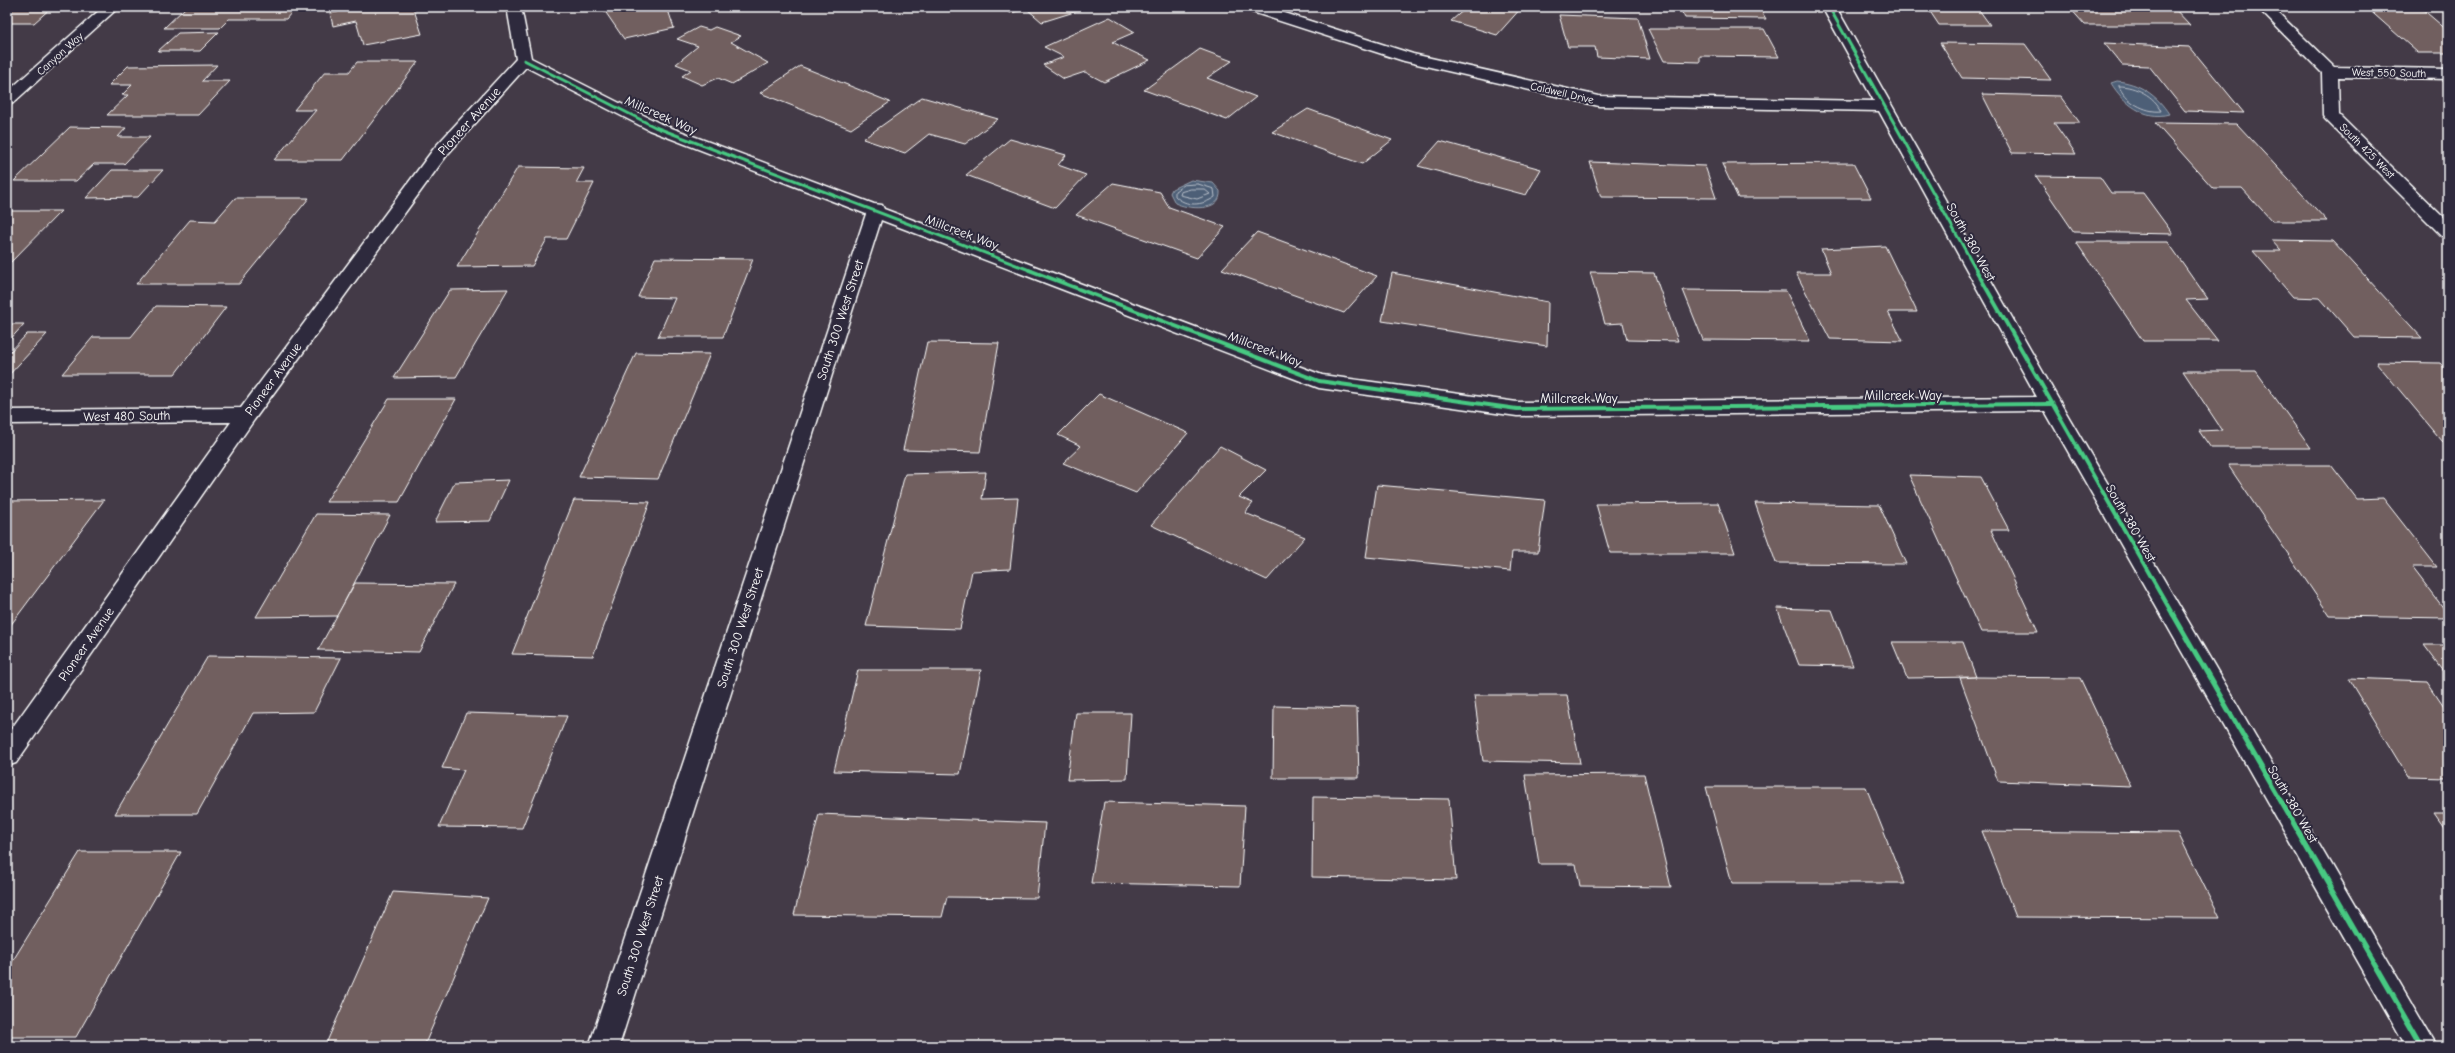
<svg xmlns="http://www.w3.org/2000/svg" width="2455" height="1053" font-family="'Comic Neue',sans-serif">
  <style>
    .water { fill: #4d5f77; stroke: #949fad }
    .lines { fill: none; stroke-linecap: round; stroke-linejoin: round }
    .shore { stroke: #b8bfc9; stroke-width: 1 }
    .building { fill: #715e5e; stroke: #fff }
    .street-casing { stroke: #fff; stroke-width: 3 }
    .street { fill: #2f2a3d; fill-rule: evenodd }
    .cycleway-far2-casing { stroke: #2f2a3d; stroke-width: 5 }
    .cycleway-far1-casing { stroke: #2f2a3d; stroke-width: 6 }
    .cycleway-casing { stroke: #2f2a3d; stroke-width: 8 }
    .cycleway-far2 { stroke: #46c982; stroke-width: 3 }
    .cycleway-far1 { stroke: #46c982; stroke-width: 4 }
    .cycleway { stroke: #46c982; stroke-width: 5 }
    .labels { text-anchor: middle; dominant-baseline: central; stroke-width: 4; stroke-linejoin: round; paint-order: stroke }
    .far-street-label { font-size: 11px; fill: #fff; stroke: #2f2a3d }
    .street-label { font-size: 13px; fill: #fff; stroke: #2f2a3d }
  </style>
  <rect width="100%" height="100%" fill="#433a47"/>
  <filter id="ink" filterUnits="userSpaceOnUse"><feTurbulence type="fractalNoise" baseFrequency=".025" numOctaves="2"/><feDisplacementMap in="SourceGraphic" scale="8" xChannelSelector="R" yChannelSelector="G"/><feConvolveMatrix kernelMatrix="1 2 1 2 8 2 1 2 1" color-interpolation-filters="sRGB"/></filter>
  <g filter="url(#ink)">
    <!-- water -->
    <g class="water">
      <path d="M2117 81C2139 83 2157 95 2169 114 2145 121 2123 103 2111 83Z"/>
      <path d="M1191 180 1213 183 1220 191C1222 213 1187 209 1175 203L1170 193 1172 189Z"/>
    </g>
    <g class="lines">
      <!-- shore -->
      <g class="shore">
        <path d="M2119 86C2135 86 2155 96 2161 111 2146 113 2124 101 2119 86Z"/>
        <path d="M1198 184 1214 189 1215 197C1202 206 1186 207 1175 196V191L1184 185Z"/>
        <polygon points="1191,189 1204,189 1210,194 1197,199 1180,195 1181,192"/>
      </g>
    </g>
    <!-- building -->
    <g class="building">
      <polygon points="7,7 52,7 34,23 7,23"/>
      <polygon points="186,7 296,7 286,19 229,19 220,28 164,28"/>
      <polygon points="335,7 413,7 422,34 363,45 356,21 333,26 330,13 338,12"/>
      <polygon points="602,7 667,7 674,28 624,39"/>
      <polygon points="1005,7 1086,7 1087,8 1042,22 1027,9 1010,13"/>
      <polygon points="1464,7 1522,7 1497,35 1451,21 1466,8"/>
      <polygon points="1679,7 1759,7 1766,19 1685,18"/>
      <polygon points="1927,7 1977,7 1990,25 1939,25"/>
      <polygon points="2069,7 2173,7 2190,25 2085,25"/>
      <polygon points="2366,7 2420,7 2448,31 2448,53 2418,53"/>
      <polygon points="1559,15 1638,18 1650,59 1597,57 1595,47 1568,47"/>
      <polygon points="1110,17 1135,32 1112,42 1150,60 1104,82 1085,72 1064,79 1043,65 1064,57 1044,47"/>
      <polygon points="699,27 709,30 715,27 741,36 731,42 768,63 732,84 718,78 702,85 682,76 691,70 676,64 698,46 677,39"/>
      <polygon points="1648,29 1764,29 1779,57 1700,56 1700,62 1664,61"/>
      <polygon points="219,32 200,51 158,51 178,33"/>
      <polygon points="1940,43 2025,44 2051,80 1962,78"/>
      <polygon points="2104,43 2190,47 2244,113 2185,111 2149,66 2122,65"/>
      <polygon points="1200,49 1232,61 1207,78 1256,97 1227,120 1144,90"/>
      <polygon points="357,62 418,62 343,160 274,160 316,110 294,110 325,72 349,72"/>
      <polygon points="217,65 202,81 230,81 198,115 107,115 128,95 122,95 132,85 109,85 128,66"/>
      <polygon points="800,66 890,102 851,129 760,93"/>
      <polygon points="1982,94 2060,96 2080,123 2054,123 2076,154 2012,153"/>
      <polygon points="922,97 998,119 965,144 929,134 905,153 863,139"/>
      <polygon points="1308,109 1392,140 1362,164 1272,132"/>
      <polygon points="2155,123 2237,124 2327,221 2272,221 2242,188 2213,188"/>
      <polygon points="70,127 126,128 118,137 150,137 124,164 94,164 76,181 14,181"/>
      <polygon points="1010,139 1066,155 1058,165 1086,175 1055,208 966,175"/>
      <polygon points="1440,141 1541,169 1526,195 1418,166"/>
      <polygon points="1590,162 1705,166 1716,198 1601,197"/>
      <polygon points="1853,163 1871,198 1738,198 1722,164"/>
      <polygon points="518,167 584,168 576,183 594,183 566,239 547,239 532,266 457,267"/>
      <polygon points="112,170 163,170 138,197 86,198"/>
      <polygon points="2036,176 2100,177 2111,193 2143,193 2173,234 2074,232"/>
      <polygon points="1113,183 1160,192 1169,207 1225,227 1197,258 1076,215"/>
      <polygon points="235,198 309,198 239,284 136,284 190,220 215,221"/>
      <polygon points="7,211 61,211 7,266"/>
      <polygon points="1257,232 1377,276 1344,313 1222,269"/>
      <polygon points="2271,240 2333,241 2422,338 2354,337 2320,298 2293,297 2253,251 2281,251"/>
      <polygon points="2076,242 2168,242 2208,299 2186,300 2218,341 2143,341"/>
      <polygon points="1885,246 1917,312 1888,312 1903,341 1830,339 1796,273 1831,273 1821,249"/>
      <polygon points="655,258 753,259 723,337 658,337 675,298 638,297"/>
      <polygon points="1590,272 1654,273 1678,341 1627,340 1623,323 1605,324"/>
      <polygon points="1392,273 1548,302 1547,346 1382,321"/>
      <polygon points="508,289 456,377 394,378 450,290"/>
      <polygon points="1683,290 1786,291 1810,341 1703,340"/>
      <polygon points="156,306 226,307 175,374 62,374 93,337 131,337"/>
      <polygon points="7,324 24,324 7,343"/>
      <polygon points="27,334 47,334 7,377 7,355"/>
      <polygon points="927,342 999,343 980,452 903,450"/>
      <polygon points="636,353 710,354 658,479 579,477"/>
      <polygon points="2376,362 2440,363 2448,372 2448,448"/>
      <polygon points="2183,371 2256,371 2311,448 2211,448 2199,431 2222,430"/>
      <polygon points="1099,394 1188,433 1136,493 1063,463 1081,446 1058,435"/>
      <polygon points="389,399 456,399 399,502 326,502"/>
      <polygon points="1220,446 1266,470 1239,497 1253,503 1245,513 1305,537 1267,580 1151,525"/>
      <polygon points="2228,465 2331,465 2357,499 2383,498 2437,567 2412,567 2448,614 2448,618 2330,616"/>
      <polygon points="986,472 982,499 1018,498 1010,569 972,571 960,629 866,626 905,474"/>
      <polygon points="1909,475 1981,477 2009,530 1991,530 2038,632 1981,632"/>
      <polygon points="509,480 490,521 435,522 455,482"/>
      <polygon points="1377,485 1545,500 1538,552 1512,552 1510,571 1366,557"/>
      <polygon points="104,500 7,630 7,501"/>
      <polygon points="574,500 650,502 593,656 512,654"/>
      <polygon points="1718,503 1735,553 1610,553 1596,504"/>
      <polygon points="1755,503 1879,505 1906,564 1776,563"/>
      <polygon points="316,514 390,515 337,616 256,617"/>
      <polygon points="355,583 454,584 419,652 318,650"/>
      <polygon points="1777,608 1832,610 1853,666 1799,665"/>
      <polygon points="1892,642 1963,642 1976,677 1907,678"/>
      <polygon points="2424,645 2448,645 2448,677"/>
      <polygon points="208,656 341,658 314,712 253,713 197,814 115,814"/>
      <polygon points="858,670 981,670 960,774 834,771"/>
      <polygon points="1976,677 2080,678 2131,786 1998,781 1960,678"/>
      <polygon points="2348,678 2427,681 2448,712 2448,778 2408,777"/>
      <polygon points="1474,695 1567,695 1580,763 1483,761"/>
      <polygon points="1274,706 1357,708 1359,778 1273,778"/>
      <polygon points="466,713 567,716 522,828 439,827 464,770 442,768"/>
      <polygon points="1076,713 1131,713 1127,779 1067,780"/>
      <polygon points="1644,774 1671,887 1580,886 1576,864 1539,864 1525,775"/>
      <polygon points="1706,787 1866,787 1904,883 1732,883"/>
      <polygon points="1313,797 1449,799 1456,880 1312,877"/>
      <polygon points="1104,802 1245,806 1240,886 1091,883"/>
      <polygon points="2434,813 2448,813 2448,833"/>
      <polygon points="819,814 1045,823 1037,898 947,897 942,917 794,915"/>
      <polygon points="1982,831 2178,833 2220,918 2016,917"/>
      <polygon points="80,852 181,852 76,1037 7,1037 7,970"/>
      <polygon points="393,892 488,898 424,1046 325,1046"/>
    </g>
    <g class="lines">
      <defs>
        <g id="street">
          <polygon points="103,7 119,7 13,103 7,105 7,92"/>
          <polygon points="507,7 521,7 531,58 661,124 874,204 882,205 884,209 1322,375 1517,402 2037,397 1879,111 1599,106 1404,61 1246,10 1244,7 1266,7 1413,54 1599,96 1874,101 1822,7 1836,7 2061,404 2437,1046 2406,1046 2045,411 1517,416 1319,388 881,220 619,1046 589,1046 866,214 649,130 526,67 447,155 254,420 16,763 7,766 7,735 231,422 7,424 7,410 241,408 435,147 516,59"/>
          <polygon points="2257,7 2272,7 2334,67 2448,69 2448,79 2338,77 2339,115 2448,222 2448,237 2442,236 2325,119 2323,116 2322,73"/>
        </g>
      </defs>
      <!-- street casing -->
      <use href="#street" class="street-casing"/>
      <!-- street -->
      <use href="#street" class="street"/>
      <defs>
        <g id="cycleway-far2">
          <polyline points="1829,7 1977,271"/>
          <polyline points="524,60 655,127 1032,271"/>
        </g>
        <g id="cycleway-far1">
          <polyline points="1029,270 1319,381 1517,409 2051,404"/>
          <polyline points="1976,270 2173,615"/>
        </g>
        <polyline id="cycleway" points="2173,614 2422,1046"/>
      </defs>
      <!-- cycleway-far2 casing -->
      <use href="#cycleway-far2" class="cycleway-far2-casing"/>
      <!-- cycleway-far1 casing -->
      <use href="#cycleway-far1" class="cycleway-far1-casing"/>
      <!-- cycleway casing -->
      <use href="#cycleway" class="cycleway-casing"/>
      <!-- cycleway-far2 -->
      <use href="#cycleway-far2" class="cycleway-far2"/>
      <!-- cycleway-far1 -->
      <use href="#cycleway-far1" class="cycleway-far1"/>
      <!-- cycleway -->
      <use href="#cycleway" class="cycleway"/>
    </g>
  </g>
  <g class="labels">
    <!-- far-street labels -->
    <g class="far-street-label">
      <text transform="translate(60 54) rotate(-42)">Canyon Way</text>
      <text transform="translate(2389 73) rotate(1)">West 550 South</text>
      <text transform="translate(1562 93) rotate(13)">Caldwell Drive</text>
      <text transform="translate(2367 151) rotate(45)">South 425 West</text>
    </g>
    <!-- street labels -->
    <g class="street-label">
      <text transform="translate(661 115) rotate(24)">Millcreek Way</text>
      <text transform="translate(469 121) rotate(-48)">Pioneer Avenue</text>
      <text transform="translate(962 232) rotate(21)">Millcreek Way</text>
      <text transform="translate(1971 242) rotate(61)">South 380 West</text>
      <text transform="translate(840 320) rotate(-72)">South 300 West Street</text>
      <text transform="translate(1265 349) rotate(21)">Millcreek Way</text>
      <text transform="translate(273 379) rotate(-54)">Pioneer Avenue</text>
      <text x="1903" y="395">Millcreek Way</text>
      <text x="1579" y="398">Millcreek Way</text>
      <text transform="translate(127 416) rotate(-1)">West 480 South</text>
      <text transform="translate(2131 523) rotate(60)">South 380 West</text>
      <text transform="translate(740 628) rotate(-72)">South 300 West Street</text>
      <text transform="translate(86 644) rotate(-55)">Pioneer Avenue</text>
      <text transform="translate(2293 804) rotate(60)">South 380 West</text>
      <text transform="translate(640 936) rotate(-72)">South 300 West Street</text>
    </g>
  </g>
  <!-- margin -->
  <rect width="2455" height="1053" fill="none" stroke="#2f2a3d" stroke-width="24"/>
  <rect x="12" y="12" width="2431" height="1029" fill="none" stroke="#fff" stroke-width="1.5" filter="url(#ink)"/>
</svg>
